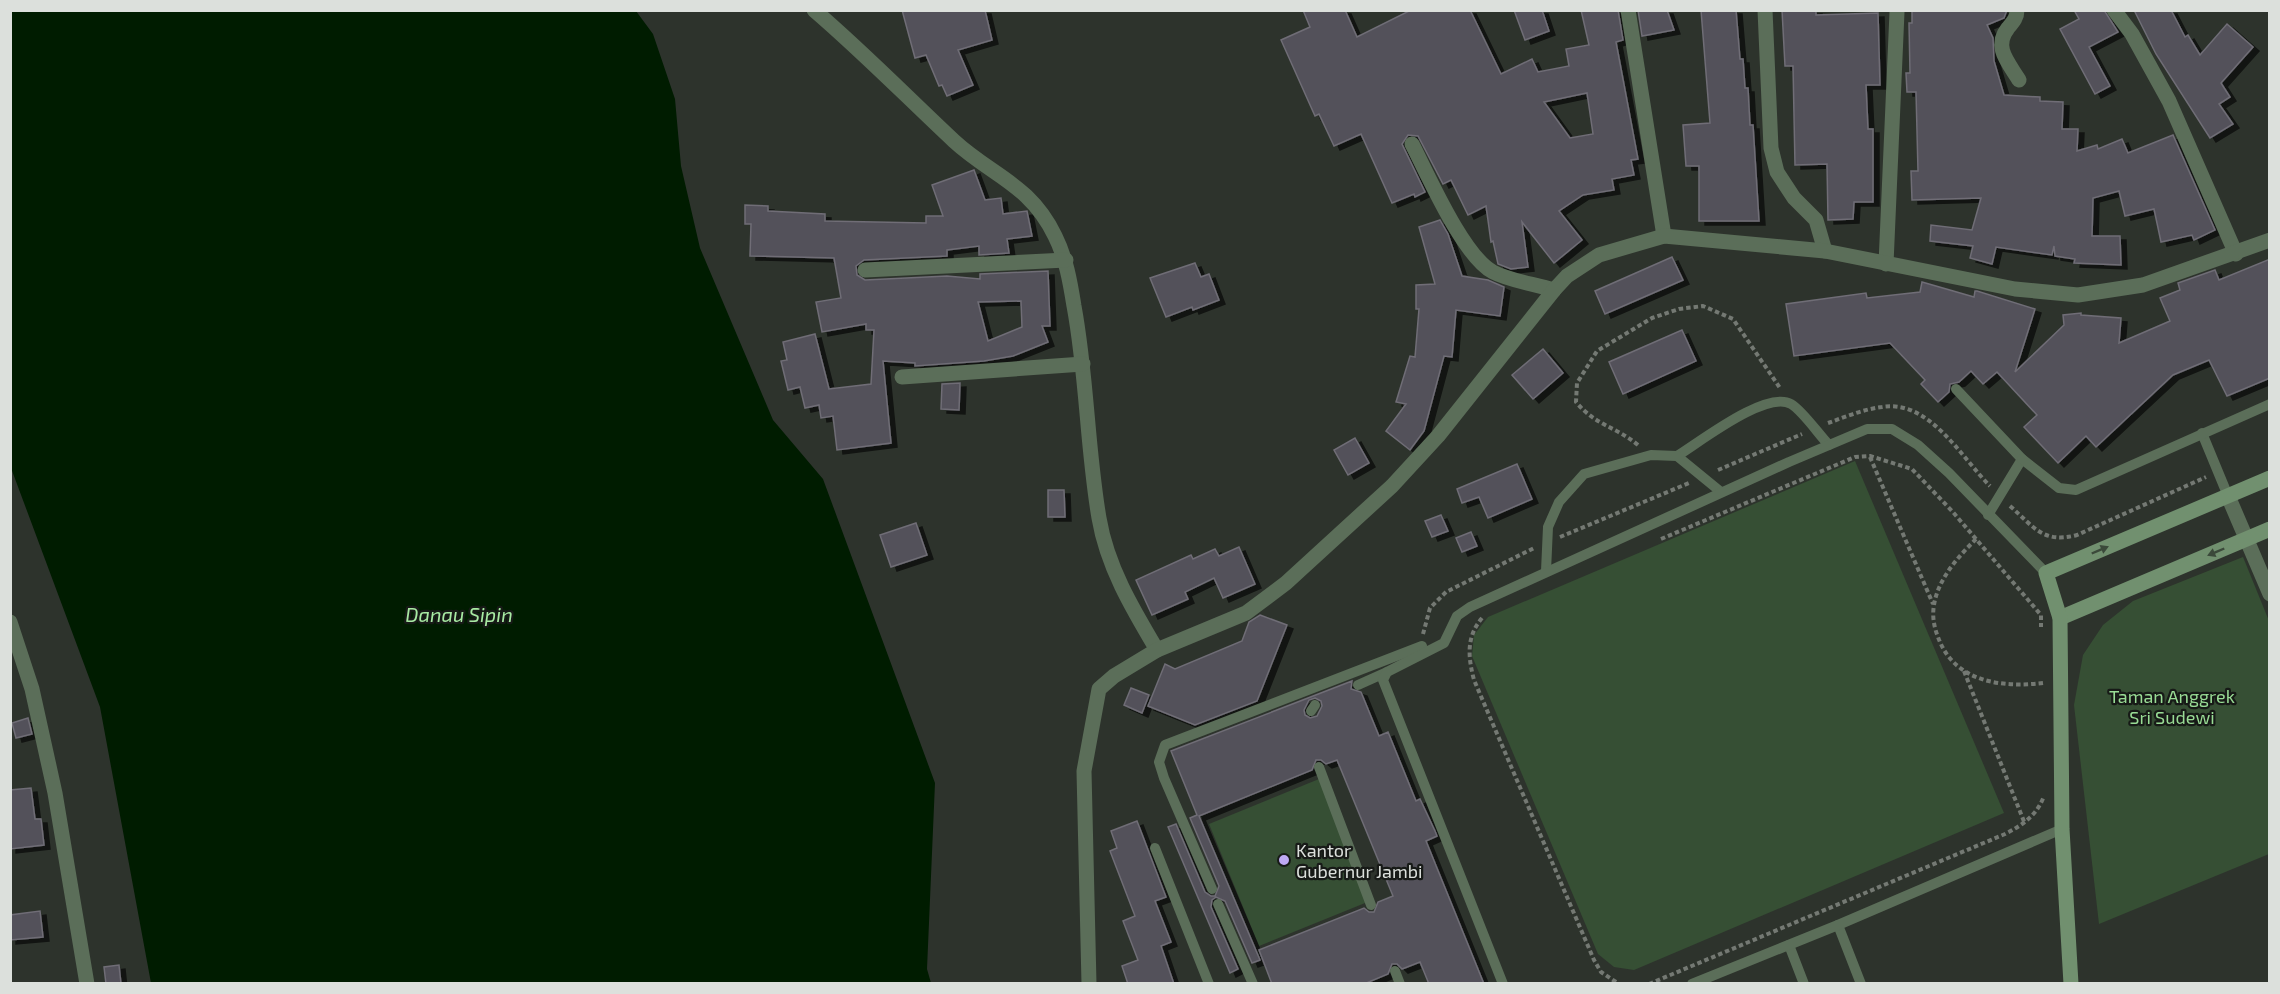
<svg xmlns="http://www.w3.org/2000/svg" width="2280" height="994" font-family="'Exo 2',sans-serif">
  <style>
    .green { fill: #364f34 }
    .water { fill: #001c00 }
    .building { fill: #53515a; stroke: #6f6d76; stroke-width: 1.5; fill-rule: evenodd; filter: url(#shadow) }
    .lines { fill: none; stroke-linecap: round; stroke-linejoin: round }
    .path { stroke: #747973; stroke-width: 4; stroke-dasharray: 4.5 3; stroke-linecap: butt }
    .lane { stroke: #5b6e59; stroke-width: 10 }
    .street { stroke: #5b6e59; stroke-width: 15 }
    .secondary { stroke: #71906f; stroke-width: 15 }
    .oneway { fill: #3b493a }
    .poi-dot { fill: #bea9f4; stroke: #171a17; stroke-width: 2 }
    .labels { text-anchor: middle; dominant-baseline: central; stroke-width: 4.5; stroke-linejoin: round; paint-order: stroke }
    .park-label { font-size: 18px; fill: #99dc95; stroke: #171a17 }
    .poi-label { font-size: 18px; fill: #dce0dc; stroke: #171a17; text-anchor: start }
    .water-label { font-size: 20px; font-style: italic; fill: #a8eaa3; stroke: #171a17 }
  </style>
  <defs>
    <filter id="shadow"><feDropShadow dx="6" dy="4" stdDeviation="0" flood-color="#0009"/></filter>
  </defs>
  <rect width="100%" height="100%" fill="#2d332c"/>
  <!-- green -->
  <g class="green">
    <polygon points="1855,461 2004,813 1634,970 1614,967 1598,954 1472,656 1474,635 1488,617"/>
    <polygon points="2243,557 2269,621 2269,854 2099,924 2074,705 2083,655 2103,625 2133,601"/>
    <polygon points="1319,779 1370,901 1259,946 1209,824"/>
  </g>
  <!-- water -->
  <polygon class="water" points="11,10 636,11 653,34 675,99 681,166 700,248 773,420 823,479 935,783 927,969 931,983 151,983 100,707 11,468"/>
  <!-- building -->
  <g class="building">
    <polygon points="902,10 985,10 992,40 958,50 973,85 947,96 942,85 939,86 926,55 915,58"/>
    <path d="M1303 10H1345L1357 37 1411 10H1470L1501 74 1532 59 1538 72 1569 66 1566 49 1589 45 1581 10H1618L1623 40 1616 42 1638 159 1631 160 1634 175 1612 179 1614 190 1583 195 1559 211 1582 240 1554 263 1522 222 1528 267 1511 269 1498 264 1493 241 1491 242 1486 206 1468 215 1451 180 1443 184 1418 136 1408 135 1402 144 1425 192 1415 197 1414 194 1392 203 1361 134 1334 146 1319 114 1315 116 1281 40 1310 27ZM1587 93 1593 134 1570 138 1544 102Z"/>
    <polygon points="1514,10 1542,10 1549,31 1525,40"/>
    <polygon points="1638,10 1667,10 1674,30 1642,36"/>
    <polygon points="1701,10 1736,10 1740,59 1743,59 1745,88 1748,88 1750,125 1753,125 1759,221 1699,221 1699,166 1686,166 1683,125 1710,123"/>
    <polygon points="1782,10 1816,10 1816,15 1878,13 1880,85 1866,85 1868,129 1873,129 1873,202 1854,202 1853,219 1828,220 1827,164 1795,165 1793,66 1785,66"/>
    <polygon points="1912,10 2007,10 2004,18 1987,25 1993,38 1994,61 2004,95 2040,97 2040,101 2063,102 2062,129 2078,129 2077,151 2097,145 2098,149 2122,139 2128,153 2173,135 2215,230 2194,240 2192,235 2161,242 2154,209 2125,216 2119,191 2093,198 2092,236 2120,236 2121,265 2074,263 2075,259 2055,256 2054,246 2052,255 1996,247 1992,264 1970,258 1973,246 1930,241 1931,225 1972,230 1981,198 1912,200 1911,171 1918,171 1916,92 1907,92 1906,73 1910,73 1909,23 1912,23"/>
    <polygon points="2074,10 2104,10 2118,32 2089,47 2110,86 2095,94 2060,29 2079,19"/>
    <polygon points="2134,10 2171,10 2185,37 2188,35 2200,55 2227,24 2253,47 2221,83 2230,97 2219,104 2233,124 2210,138 2156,54"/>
    <path d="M974 170 985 200 1001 198 1003 214 1027 211 1032 236 1007 239 1009 253 979 255V246L947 250V256L864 260 856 266 857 275 865 280 947 276 980 279V274L1048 271 1050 326H1042L1048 342 1013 356 984 361 915 366V363L883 361 891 443 837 450 833 416 821 418 819 405 805 408 800 387 788 390 781 361 787 360 783 342 815 334 829 389 871 384 874 330H866V324L822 332 816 302 841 298 834 258 750 256 751 224H745V205L768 206V211L825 214V221L926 223V216H943L932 185ZM1021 301 1022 327 988 341 978 302Z"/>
    <polygon points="1440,220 1448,234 1462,276 1488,280 1504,287 1500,316 1456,310 1452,357 1444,356 1424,431 1410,450 1386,431 1406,404 1396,402 1410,356 1415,357 1419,309 1416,309 1416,285 1435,284 1419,227"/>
    <polygon points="1672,257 1683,280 1605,314 1595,291"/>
    <polygon points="2270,259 2270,378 2227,396 2209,360 2173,375 2096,447 2086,436 2058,463 2024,427 2037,415 1997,372 1983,384 1971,371 1959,382 1950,384 1949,392 1938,402 1921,384 1925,380 1890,343 1794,356 1786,304 1866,293 1867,298 1920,292 1922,282 1974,297 1975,291 1977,291 2035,309 2015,372 2064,325 2063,315 2081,313 2081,315 2121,318 2119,343 2170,321 2160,298 2180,290 2178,283 2215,270 2219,280"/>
    <polygon points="1195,263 1201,277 1209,274 1219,300 1193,310 1192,307 1166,317 1150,278"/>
    <polygon points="1682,330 1696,361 1623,394 1609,362"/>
    <polygon points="1543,349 1563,373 1533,399 1512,375"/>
    <polygon points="960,383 959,410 941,409 942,384"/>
    <polygon points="1355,438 1369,463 1348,475 1334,450"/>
    <polygon points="1517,464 1532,499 1488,518 1479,497 1462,503 1457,489"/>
    <polygon points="1048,490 1064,490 1065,517 1048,517"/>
    <polygon points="1441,515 1448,531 1432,537 1425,521"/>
    <polygon points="916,523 927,555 891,567 880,535"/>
    <polygon points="1471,532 1477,546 1462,552 1456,538"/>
    <polygon points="1239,547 1255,584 1223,598 1214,578 1185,592 1188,599 1152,615 1136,580 1191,555 1193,559 1215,549 1219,556"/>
    <polygon points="1260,615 1287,625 1257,701 1195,725 1148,706 1165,664 1175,669 1242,641 1249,622"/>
    <path d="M1352 681 1351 689 1361 692 1379 736 1388 732 1416 801 1420 799 1435 831 1437 836 1426 841 1484 984H1429L1420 962 1402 969 1397 964H1392L1388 974 1364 984H1272L1259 950 1364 908 1369 912H1374L1378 902 1393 896 1337 760 1326 764 1321 760H1316L1312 770 1199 816 1260 960 1252 963 1225 901 1216 897 1212 900 1211 907 1238 969 1230 973 1168 827 1176 824 1205 892 1211 896H1215L1219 886 1190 818 1197 815 1171 751ZM1315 698 1321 701 1322 706 1317 716 1310 718 1305 715 1304 710 1309 700Z"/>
    <polygon points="1131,688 1149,695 1142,713 1124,705"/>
    <polygon points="28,718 32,734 16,738 12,723"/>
    <polygon points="31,788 35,819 41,819 44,845 10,849 10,790"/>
    <polygon points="1137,821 1166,897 1155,901 1171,942 1161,946 1174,984 1128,984 1122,966 1138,960 1123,921 1135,916 1110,851 1117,848 1111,831"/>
    <polygon points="40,911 43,937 10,940 10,915"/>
    <polygon points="119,965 121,984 106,984 104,967"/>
  </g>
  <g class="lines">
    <!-- path -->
    <g class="path">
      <path d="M1828 423C1845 417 1864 409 1882 407 1929 399 1961 457 1990 486"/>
      <path d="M1638 445C1615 426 1596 426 1576 402L1577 383 1597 351 1652 318 1679 309 1703 306 1733 319 1780 388"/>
      <polyline points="1870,457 1933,604"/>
      <polyline points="1718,470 1802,434"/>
      <path d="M2010 506C2034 527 2043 544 2077 535L2206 477"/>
      <polyline points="1560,537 1689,483"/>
      <polyline points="1661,539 1855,457 1870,456 1912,469 1952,511 2041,615 2041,627"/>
      <path d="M1976 539C1958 557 1938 579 1934 605 1932 616 1934 627 1938 637 1954 682 2001 688 2043 683"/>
      <path d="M1482 618C1466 637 1468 657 1474 680L1594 960 1601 972 1619 984"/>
      <polyline points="1423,634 1430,608 1446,592 1534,548"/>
      <polyline points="1964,671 2025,824"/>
      <path d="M1649 984 2005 834C2023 825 2037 815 2044 796"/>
    </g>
    <!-- lane -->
    <g class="lane">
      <polyline points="1956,389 2022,459 1988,515"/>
      <polyline points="2202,433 2228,496"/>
      <path d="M1677 456C1700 442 1766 390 1791 404 1803 411 1819 435 1829 445"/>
      <polyline points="2022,459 2059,488 2076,490 2270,404"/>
      <polyline points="1546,571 1548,527 1559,502 1584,474 1651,455 1677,456 1721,492"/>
      <polyline points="1358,685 1387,672"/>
      <polyline points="1311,711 1315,705"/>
      <polyline points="1319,767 1371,905"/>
      <polyline points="1155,848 1209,984"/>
      <polyline points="1212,889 1164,778 1159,762 1165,745 1422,646"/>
      <polyline points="1218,904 1253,984"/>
      <polyline points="1838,925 1861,984"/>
      <polyline points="1789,945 1804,984"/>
      <polyline points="1395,971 1400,984"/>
      <polyline points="1503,984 1383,680 1387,672 1444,643 1457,616 1470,607 1789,462 1867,429 1892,429 1918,445 1949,473 2046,573"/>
      <polyline points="1692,984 1838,925 2062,829"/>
    </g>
    <!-- street -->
    <g class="street">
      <path d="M814 10C863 52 907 97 954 141 992 176 1030 184 1055 236 1066 258 1070 281 1074 306 1087 376 1087 448 1099 518 1107 566 1132 608 1157 650"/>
      <polyline points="1628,10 1664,236"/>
      <polyline points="1765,10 1771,148 1777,172 1794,198 1816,220 1825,251"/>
      <path d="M2017 10C2017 18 2013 22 2008 28 1993 47 2008 62 2019 80"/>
      <polyline points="2114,10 2132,34 2169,101 2236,254"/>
      <path d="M1412 144C1428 175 1463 256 1493 272 1510 281 1535 284 1554 290"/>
      <polyline points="1886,264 1897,12"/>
      <polyline points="865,270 1066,260"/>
      <polyline points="902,377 1083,364"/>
      <polyline points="2228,496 2270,594"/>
      <polyline points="10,622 32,689 55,793 87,984"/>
      <polyline points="1089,984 1084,771 1099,689 1114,676 1157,650 1246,613 1286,583 1392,486 1438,436 1554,290 1567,276 1599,255 1664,236 1825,251 2015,289 2078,295 2143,285 2270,240"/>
    </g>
    <!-- secondary -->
    <g class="secondary">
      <polyline points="2060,618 2270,529"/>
      <polyline points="2071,984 2062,829 2060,618 2046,573 2270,478"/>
    </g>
  </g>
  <!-- one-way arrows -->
  <defs><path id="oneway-solid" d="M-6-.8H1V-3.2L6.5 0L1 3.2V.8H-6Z" transform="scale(1.5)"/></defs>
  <g class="oneway">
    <use href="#oneway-solid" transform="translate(2100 550) rotate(-23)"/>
    <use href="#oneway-solid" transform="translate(2216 552) rotate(157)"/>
  </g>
  <!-- markers -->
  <circle class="poi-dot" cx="1284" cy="860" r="6"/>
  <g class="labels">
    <!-- park labels -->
    <g class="park-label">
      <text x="2172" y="696">Taman Anggrek<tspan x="2172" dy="21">Sri Sudewi</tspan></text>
    </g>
    <!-- poi labels -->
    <g class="poi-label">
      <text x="1296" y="850">Kantor<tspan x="1296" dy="21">Gubernur Jambi</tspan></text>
    </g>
    <!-- water labels -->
    <g class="water-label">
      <text x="459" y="614">Danau Sipin</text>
    </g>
  </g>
  <!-- border -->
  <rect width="2280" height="994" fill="none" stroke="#dce0dc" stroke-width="24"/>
</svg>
